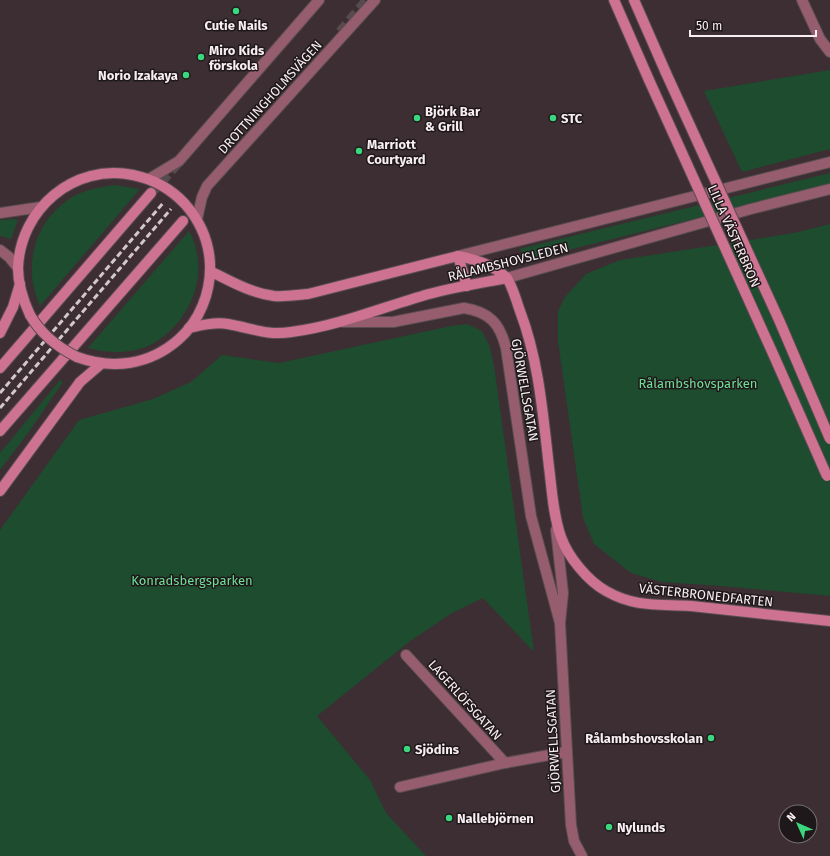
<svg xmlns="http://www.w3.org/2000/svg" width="830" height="856" font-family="'Fira Sans',sans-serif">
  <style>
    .green { fill: #1e4c2f }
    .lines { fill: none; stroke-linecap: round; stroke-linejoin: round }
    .secondary-tunnel { stroke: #584b4f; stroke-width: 10; stroke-dasharray: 10 5; stroke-linecap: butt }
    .minor-casing { stroke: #5a4d51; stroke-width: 12 }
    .tertiary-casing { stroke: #5a4d51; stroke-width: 12 }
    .secondary-casing { stroke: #5a4d51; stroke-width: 12 }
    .minor { stroke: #965d6f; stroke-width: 10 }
    .tertiary { stroke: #965d6f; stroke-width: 10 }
    .secondary { stroke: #ce7291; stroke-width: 10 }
    .rail { stroke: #d2c7ca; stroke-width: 3; stroke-dasharray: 6 3; stroke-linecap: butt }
    .secondary-bridge-casing { stroke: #5a4d51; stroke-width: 12; stroke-linecap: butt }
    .secondary-bridge { stroke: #ce7291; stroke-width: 10 }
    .poi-dot { fill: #3bd77f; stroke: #1f181a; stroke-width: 1.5 }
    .labels { text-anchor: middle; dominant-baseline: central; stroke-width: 3; stroke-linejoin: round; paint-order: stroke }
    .poi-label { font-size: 13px; font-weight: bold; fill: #f8eef1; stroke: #1f181a; text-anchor: start }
    .street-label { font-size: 13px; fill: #f8eef1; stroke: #1f181a }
    .park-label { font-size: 13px; fill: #6fdf96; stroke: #1f181a }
  </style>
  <rect width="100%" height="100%" fill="#3c2e32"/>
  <!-- green -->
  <g class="green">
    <polygon points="830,70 830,149 742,172 704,91"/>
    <polygon points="830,173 830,185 528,260 519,249"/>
    <path d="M115 185 140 189 40 306C21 265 36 216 76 195 88 189 102 187 115 185Z"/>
    <polygon points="14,219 18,220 11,239 0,236 0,220"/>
    <polygon points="830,224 830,596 721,586 662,582 631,573 594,544 583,518 558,341 558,311 565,297 586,274 620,260 794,233"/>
    <path d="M189 231C211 270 192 321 154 343 134 354 109 354 88 348Z"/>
    <polygon points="467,324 482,331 490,347 494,366 534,652 483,598 452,613 409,642 317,716 370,780 386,813 426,856 0,856 0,530 79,420 153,399 191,382 222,355 279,363 451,326"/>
    <polygon points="60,380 63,382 28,433 0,470 0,453"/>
  </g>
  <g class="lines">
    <!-- secondary-tunnel -->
    <g class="secondary-tunnel">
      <polyline points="340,32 367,0"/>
      <polyline points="151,193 179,162"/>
    </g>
    <defs>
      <g id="minor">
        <polyline points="802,0 820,39 830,52"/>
        <polyline points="149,179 179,161 319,0"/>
        <polyline points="197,219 202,197 207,186 375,0"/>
        <polyline points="406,655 505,763"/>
        <polyline points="400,787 505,763 566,752"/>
      </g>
      <g id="tertiary">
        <polyline points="0,213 41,207"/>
        <polyline points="0,250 9,257 18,268"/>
        <polyline points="458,256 830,162"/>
        <polyline points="507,278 751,209 830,189"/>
        <path d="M343 322H393L464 308C490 312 500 324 506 348L531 516 560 623"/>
        <polyline points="556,530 563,593 560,623 571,825 574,841 582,856"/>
      </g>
      <g id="secondary">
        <polyline points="614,0 649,80"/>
        <polyline points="634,0 666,73"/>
        <polyline points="458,256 467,286"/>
        <path d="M210 271C230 281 251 293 274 296 285 297 297 295 308 294L458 256C475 259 493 265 506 277 512 284 517 303 520 311 539 361 543 415 549 467 552 490 553 515 561 537 568 557 588 581 606 591 636 608 659 604 691 606 737 611 784 616 830 621"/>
        <path d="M30 315C23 300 18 285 18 268 20 209 74 163 133 175 153 179 171 189 185 204 200 221 209 242 210 264 211 292 200 321 178 340 149 365 113 370 77 357"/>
        <path d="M189 328C202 325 215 322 228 324 251 328 268 336 291 332 338 326 383 307 429 294 455 287 481 283 507 278"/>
        <polyline points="0,333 13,307 20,284"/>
        <polyline points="0,368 151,193"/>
        <polyline points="0,431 183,221"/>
        <polyline points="0,491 80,382 101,364"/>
      </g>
    </defs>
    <!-- minor casing -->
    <use href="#minor" class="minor-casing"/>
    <!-- tertiary casing -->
    <use href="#tertiary" class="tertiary-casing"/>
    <!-- secondary casing -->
    <use href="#secondary" class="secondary-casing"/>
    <!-- minor -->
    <use href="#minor" class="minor"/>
    <!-- tertiary -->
    <use href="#tertiary" class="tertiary"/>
    <!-- secondary -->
    <use href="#secondary" class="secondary"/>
    <!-- rail -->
    <g class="rail">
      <polyline points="0,393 164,202"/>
      <polyline points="0,408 171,209"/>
    </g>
    <defs>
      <g id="secondary-bridge">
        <polyline points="666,73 779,320 830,439"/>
        <polyline points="649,80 774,356 827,476"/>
        <path d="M30 315C41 334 57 347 77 357"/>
      </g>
    </defs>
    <!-- secondary-bridge casing -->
    <use href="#secondary-bridge" class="secondary-bridge-casing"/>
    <!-- secondary-bridge -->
    <use href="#secondary-bridge" class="secondary-bridge"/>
  </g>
  <!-- markers -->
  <g class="poi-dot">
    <circle cx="236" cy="11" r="4"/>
    <circle cx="201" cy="57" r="4"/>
    <circle cx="186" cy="75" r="4"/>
    <circle cx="417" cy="118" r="4"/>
    <circle cx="553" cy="118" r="4"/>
    <circle cx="359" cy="151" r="4"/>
    <circle cx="711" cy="738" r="4"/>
    <circle cx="407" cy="749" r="4"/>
    <circle cx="449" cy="818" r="4"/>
    <circle cx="609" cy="827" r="4"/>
  </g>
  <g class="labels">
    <!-- poi labels -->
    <g class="poi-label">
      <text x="236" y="25" text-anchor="middle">Cutie Nails</text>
      <text x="209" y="50">Miro Kids<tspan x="209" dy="15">förskola</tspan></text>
      <text x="178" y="75" text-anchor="end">Norio Izakaya</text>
      <text x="425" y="111">Björk Bar<tspan x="425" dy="15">&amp; Grill</tspan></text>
      <text x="561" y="118">STC</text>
      <text x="367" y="144">Marriott<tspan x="367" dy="15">Courtyard</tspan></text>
      <text x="703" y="738" text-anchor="end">Rålambshovsskolan</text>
      <text x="415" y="749">Sjödins</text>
      <text x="457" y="818">Nallebjörnen</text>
      <text x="617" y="827">Nylunds</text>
    </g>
    <!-- street labels -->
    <g class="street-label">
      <text transform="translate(270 97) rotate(-48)">DROTTNINGHOLMSVÄGEN</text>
      <text transform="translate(734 236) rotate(66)">LILLA VÄSTERBRON</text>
      <text transform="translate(508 262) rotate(-14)">RÅLAMBSHOVSLEDEN</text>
      <text transform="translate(525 390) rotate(80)">GJÖRWELLSGATAN</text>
      <text transform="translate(706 595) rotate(6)">VÄSTERBRONEDFARTEN</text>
      <text transform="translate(465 700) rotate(48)">LAGERLÖFSGATAN</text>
      <text transform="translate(553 741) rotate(-93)">GJÖRWELLSGATAN</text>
    </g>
    <!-- park labels -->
    <g class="park-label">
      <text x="698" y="383">Rålambshovsparken</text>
      <text x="192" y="580">Konradsbergsparken</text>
    </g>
  </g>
  <!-- north arrow -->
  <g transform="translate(798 824) rotate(315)"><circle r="19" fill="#1f181a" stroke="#766e70"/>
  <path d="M0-3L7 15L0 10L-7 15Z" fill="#3bd77f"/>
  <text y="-6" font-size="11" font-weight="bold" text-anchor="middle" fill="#f8eef1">N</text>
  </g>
  <!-- scale -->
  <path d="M690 30v6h126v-6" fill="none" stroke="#f8eef1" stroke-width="2"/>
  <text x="696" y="30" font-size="12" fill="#f8eef1" stroke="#1f181a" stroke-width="3" paint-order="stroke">50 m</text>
</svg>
